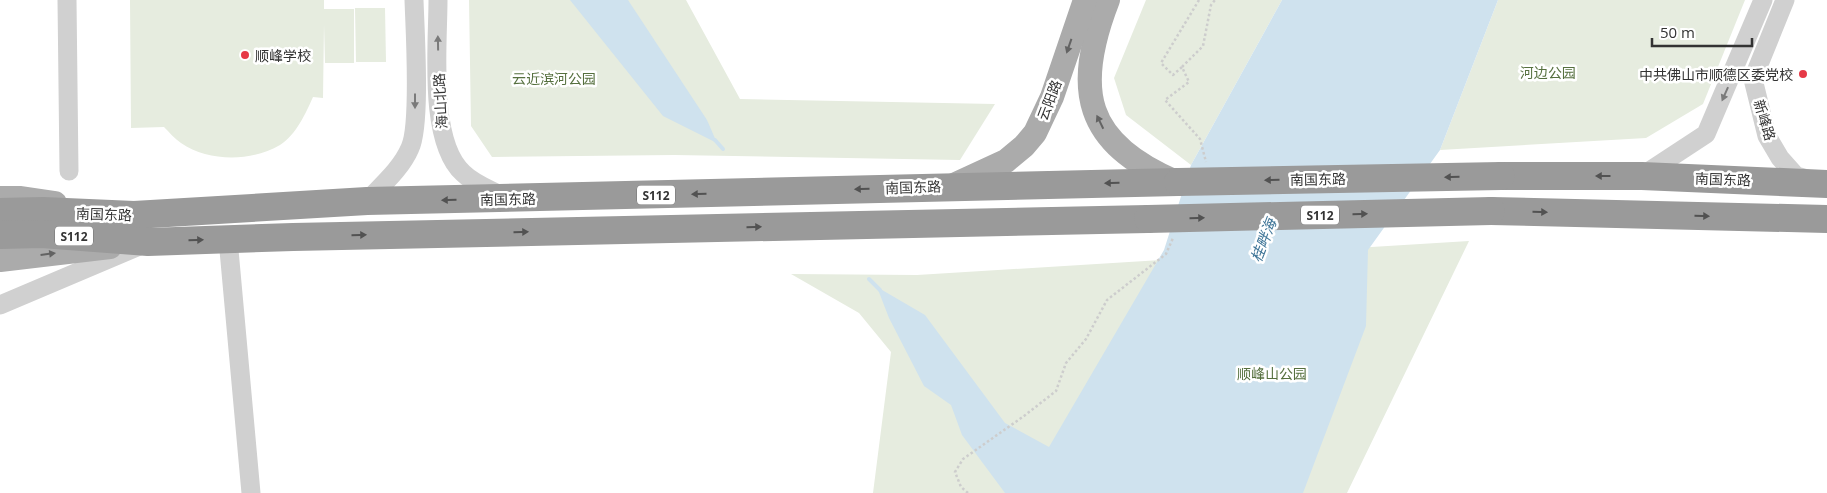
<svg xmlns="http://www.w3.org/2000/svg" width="1827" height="493" font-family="'Open Sans','Noto Sans SC',sans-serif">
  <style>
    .green { fill: #e6ecdf }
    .water { fill: #cfe2ee }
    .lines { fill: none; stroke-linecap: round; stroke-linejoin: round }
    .stream { stroke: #cfe2ee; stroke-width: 4 }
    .path { stroke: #cdcdcd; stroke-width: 2.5; stroke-dasharray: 2.5 2.5; stroke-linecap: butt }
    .minor { stroke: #d0d0d0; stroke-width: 19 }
    .major { stroke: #ababab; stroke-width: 24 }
    .highway { stroke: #9a9a9a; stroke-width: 28 }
    .highway-bridge { stroke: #9a9a9a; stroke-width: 28 }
    .oneway { fill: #7a7a7a }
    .oneway2 { fill: #636363 }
    .oneway3 { fill: #525252 }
    .poi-dot { fill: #e63946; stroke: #fff; stroke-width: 2 }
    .labels { text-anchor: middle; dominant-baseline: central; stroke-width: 5; stroke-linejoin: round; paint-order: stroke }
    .shield { fill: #fff; stroke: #707070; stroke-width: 1 }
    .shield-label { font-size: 12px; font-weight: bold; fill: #333 }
    .poi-label { font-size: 14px; fill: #333; stroke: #fff; text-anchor: start }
    .park-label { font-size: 14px; fill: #56703f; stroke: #fff }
    .street-label { font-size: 14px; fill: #333; stroke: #fff }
    .water-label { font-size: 15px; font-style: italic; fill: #3f7597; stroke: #fff }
  </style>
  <rect width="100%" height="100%" fill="#fff"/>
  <!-- green -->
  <g class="green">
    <path d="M130 0H324V9H354V63H325L324 24 323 98 313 97C306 113 296 135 280 145 251 162 209 162 181 143 175 139 169 132 164 127L131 128Z"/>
    <polygon points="469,0 686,0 740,99 995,104 960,160 674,155 492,157 471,126"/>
    <polygon points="1146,0 1282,0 1191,165 1126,115 1114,78"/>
    <polygon points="1498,0 1745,0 1703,104 1646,138 1440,150"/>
    <polygon points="355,8 385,8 386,62 356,62"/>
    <polygon points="1469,241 1347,493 873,493 891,352 859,313 791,274 917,275"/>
  </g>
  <!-- water -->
  <g class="water">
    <polygon points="570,0 628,0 707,120 717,143 663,116"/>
    <polygon points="1282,0 1498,0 1440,150 1368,250 1366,326 1303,493 1005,493 962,435 951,405 924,386 889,318 877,287 925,315 1005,423 1049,447 1164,250 1191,165"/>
  </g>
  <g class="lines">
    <!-- stream -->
    <g class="stream">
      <polyline points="715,140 723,149"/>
      <polyline points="869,279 880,290"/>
    </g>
    <!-- path -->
    <g class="path">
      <polyline points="1199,0 1161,63 1173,75 1182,67 1189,82 1165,100 1200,139 1206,162"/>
      <polyline points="1182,67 1203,46 1211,5 1215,0"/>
      <polyline points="968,493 961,487 955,472 963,459 1024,416 1056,391 1066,363 1086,339 1107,300 1166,254 1173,238"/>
    </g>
    <!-- minor -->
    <g class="minor">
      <polyline points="67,0 69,171"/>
      <path d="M438 0C438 46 428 141 463 173 474 184 489 189 502 196"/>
      <polyline points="1785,0 1753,79 1767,136 1780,158 1796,176 1811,180"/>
      <polyline points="1642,176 1706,134 1763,0"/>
      <path d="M367 201C382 185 401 169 410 148 421 125 415 31 414 0"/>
      <polyline points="228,239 251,493"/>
      <polyline points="0,305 144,244"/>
    </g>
    <!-- major -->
    <g class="major">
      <path d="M1108 0C1073 90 1084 143 1176 182"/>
      <polyline points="954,185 1006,161 1024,146 1035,133 1052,97 1085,0"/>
      <polyline points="0,198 21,198 55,203"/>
      <polyline points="0,260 110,247"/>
    </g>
    <!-- highway -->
    <g class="highway">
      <polyline points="1501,176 1642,176 1827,184"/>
      <polyline points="1491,211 1827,219"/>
      <polyline points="0,212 43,211 134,215 367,201 1178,182"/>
      <polyline points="0,235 42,234 148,242 293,237 1148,219"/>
    </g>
    <!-- highway-bridge -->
    <g class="highway-bridge">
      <polyline points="1178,182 1501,176"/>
      <polyline points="1148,219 1491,211"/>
    </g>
  </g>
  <!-- one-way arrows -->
  <defs><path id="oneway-solid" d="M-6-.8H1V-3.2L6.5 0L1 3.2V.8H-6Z" transform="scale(1.25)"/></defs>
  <g class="oneway">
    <use href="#oneway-solid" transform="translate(438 43) rotate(-91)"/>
    <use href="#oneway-solid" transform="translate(1725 94) rotate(114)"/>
    <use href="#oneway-solid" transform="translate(415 101) rotate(90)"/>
  </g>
  <g class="oneway2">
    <use href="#oneway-solid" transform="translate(1069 46) rotate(109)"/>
    <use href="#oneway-solid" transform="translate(1100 122) rotate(-116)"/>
    <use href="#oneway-solid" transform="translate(48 254) rotate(-7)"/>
  </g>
  <g class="oneway3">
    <use href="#oneway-solid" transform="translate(1603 176) rotate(-180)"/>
    <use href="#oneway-solid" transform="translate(1452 177) rotate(179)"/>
    <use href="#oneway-solid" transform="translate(1272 180) rotate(179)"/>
    <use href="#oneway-solid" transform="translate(1112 183) rotate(179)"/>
    <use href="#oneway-solid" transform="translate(862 189) rotate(178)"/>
    <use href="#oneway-solid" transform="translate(699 194) rotate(178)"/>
    <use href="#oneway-solid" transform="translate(449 200) rotate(179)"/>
    <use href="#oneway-solid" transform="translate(1540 212) rotate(1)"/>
    <use href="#oneway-solid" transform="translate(1360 214) rotate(-1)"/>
    <use href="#oneway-solid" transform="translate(1702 216) rotate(1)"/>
    <use href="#oneway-solid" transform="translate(1197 218) rotate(-1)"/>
    <use href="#oneway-solid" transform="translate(754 227) rotate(-1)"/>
    <use href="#oneway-solid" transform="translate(521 232) rotate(-1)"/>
    <use href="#oneway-solid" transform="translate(359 235) rotate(-1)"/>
    <use href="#oneway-solid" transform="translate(196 240) rotate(-2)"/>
  </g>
  <!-- markers -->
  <g class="poi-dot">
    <circle cx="245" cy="55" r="5"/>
    <circle cx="1803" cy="74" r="5"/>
  </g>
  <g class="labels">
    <!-- shield labels -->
    <g class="shield">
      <rect x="637" y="185.5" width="38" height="19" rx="4"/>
      <rect x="1301" y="205.5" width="38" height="19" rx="4"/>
      <rect x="55" y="226.5" width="38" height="19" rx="4"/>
    </g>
    <g class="shield-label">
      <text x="656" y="195">S112</text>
      <text x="1320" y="215">S112</text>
      <text x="74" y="236">S112</text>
    </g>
    <!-- poi labels -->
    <g class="poi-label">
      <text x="255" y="55">顺峰学校</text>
      <text x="1793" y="74" text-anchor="end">中共佛山市顺德区委党校</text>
    </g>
    <!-- park labels -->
    <g class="park-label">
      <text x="1548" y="72">河边公园</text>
      <text x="554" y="78">云近滨河公园</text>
      <text x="1272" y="373">顺峰山公园</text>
    </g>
    <!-- street labels -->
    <g class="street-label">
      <text transform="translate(1049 100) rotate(-69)">云阳路</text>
      <text transform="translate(440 101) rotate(-93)">海山北路</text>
      <text transform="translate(1765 120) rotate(73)">新峰路</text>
      <text transform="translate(1318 179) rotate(-1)">南国东路</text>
      <text transform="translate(1723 179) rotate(2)">南国东路</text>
      <text transform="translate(913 187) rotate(-2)">南国东路</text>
      <text transform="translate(508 199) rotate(-1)">南国东路</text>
      <text transform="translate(104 214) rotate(2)">南国东路</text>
    </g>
    <!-- water labels -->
    <g class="water-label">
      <text transform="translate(1263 240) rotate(-69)">桂畔海</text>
    </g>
  </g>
  <!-- scale -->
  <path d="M1652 38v8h100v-8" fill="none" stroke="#333333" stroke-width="2.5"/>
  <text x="1660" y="38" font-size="15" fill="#333333" stroke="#ffffff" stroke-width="4" paint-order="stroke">50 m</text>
</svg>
